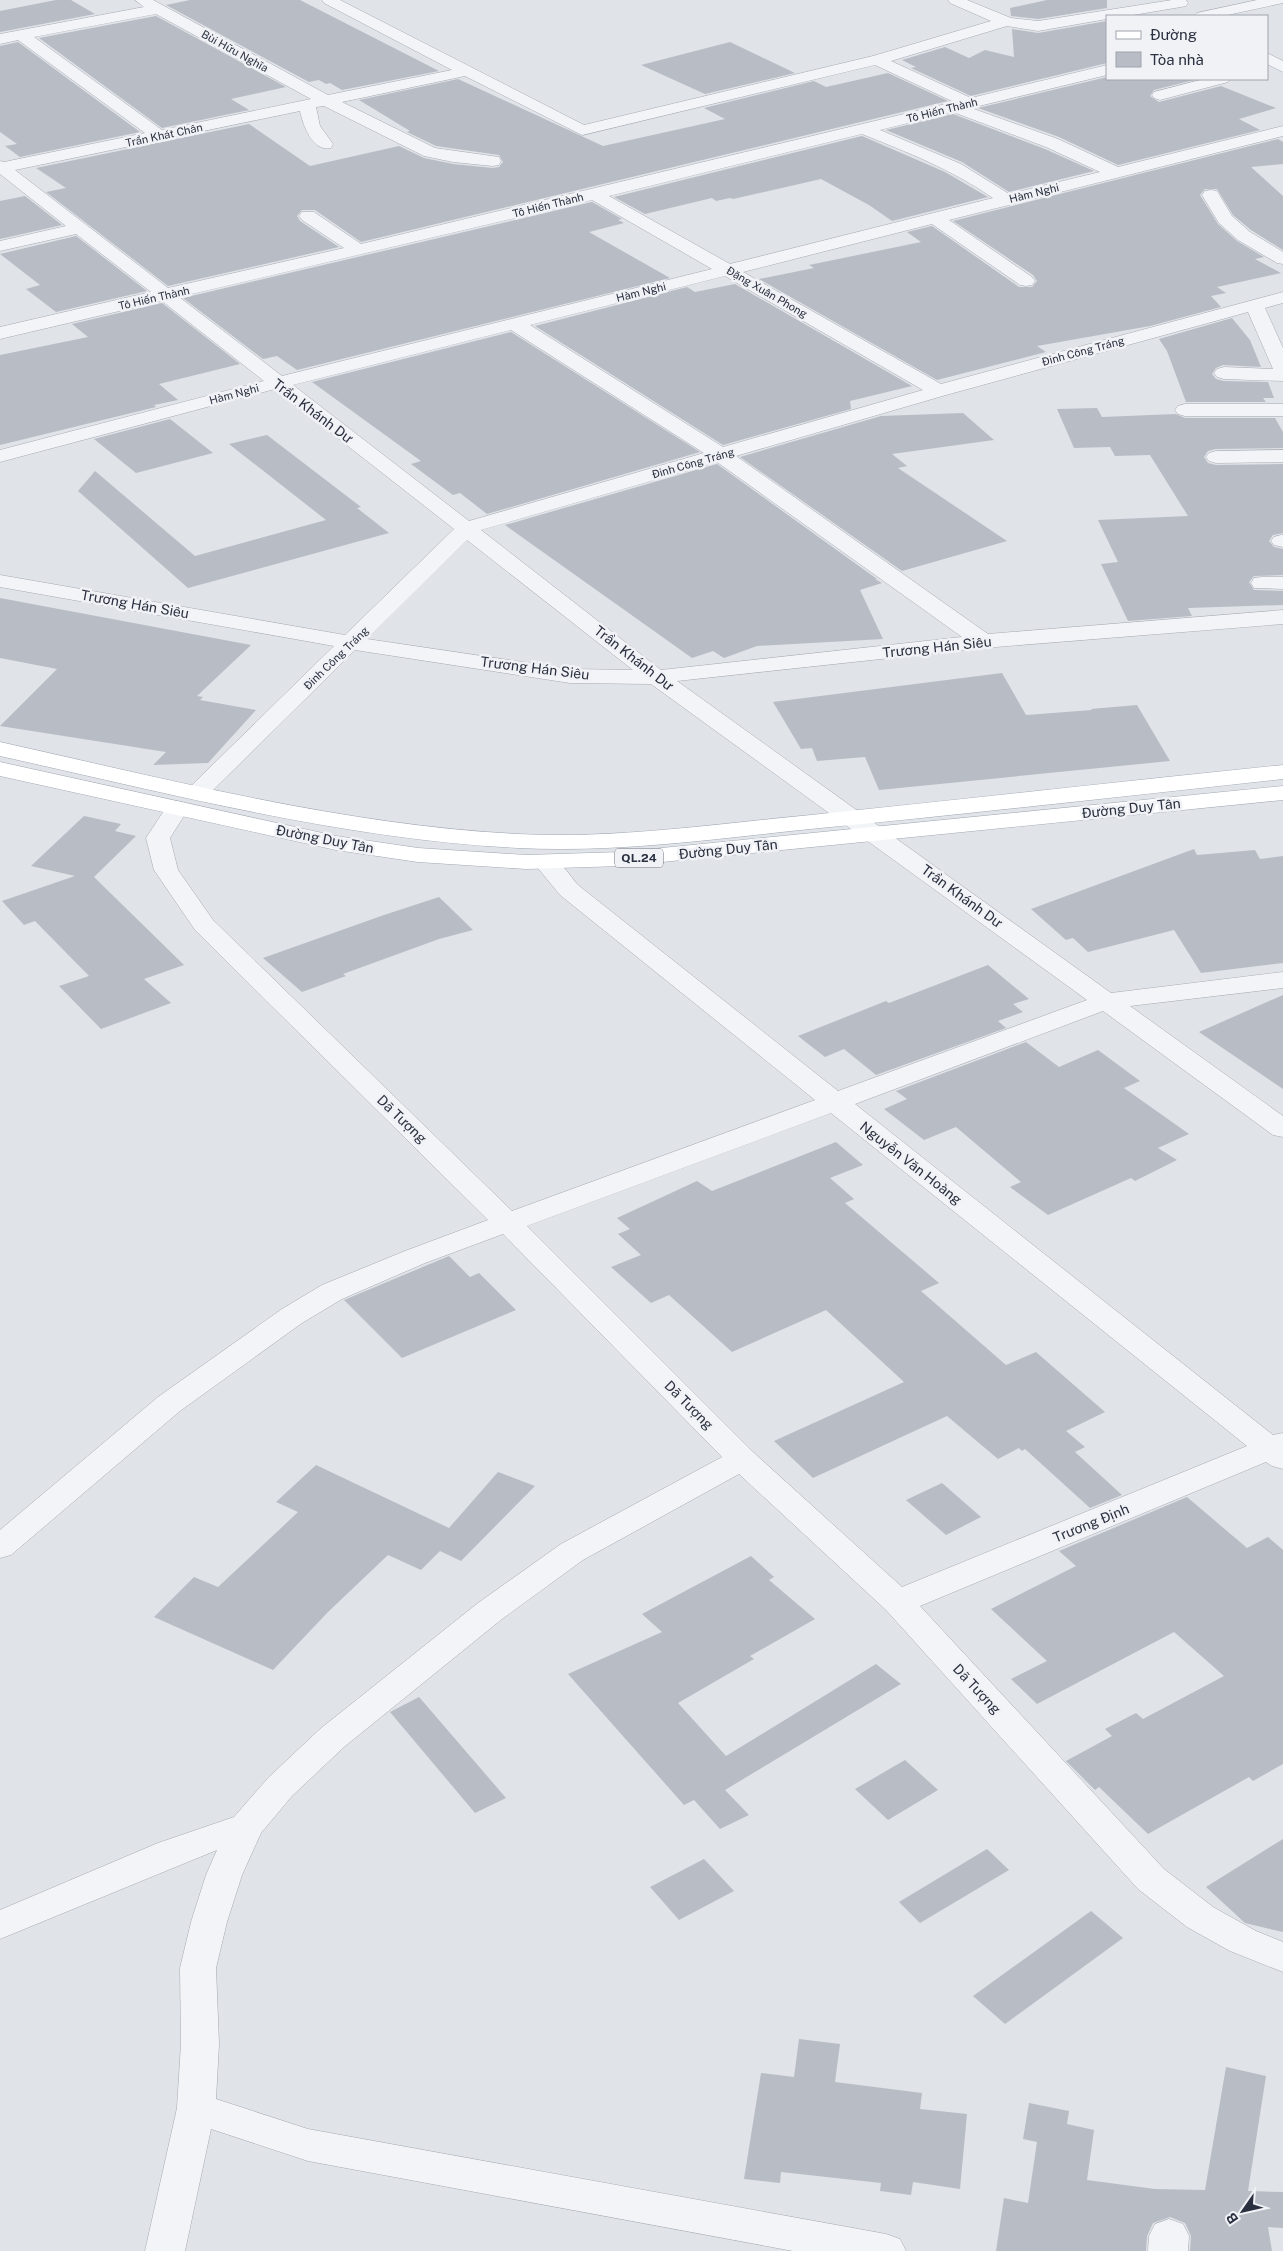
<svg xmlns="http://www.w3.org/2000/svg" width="1283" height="2251" font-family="'Public Sans',sans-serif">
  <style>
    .building { fill: #b8bcc5 }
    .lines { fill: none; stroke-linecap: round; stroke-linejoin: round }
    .minor-casing { stroke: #a6aab2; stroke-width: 1 }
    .major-casing { stroke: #a0a7b4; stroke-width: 1 }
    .minor { fill: #f3f4f7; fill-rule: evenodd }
    .major { fill: #fff; fill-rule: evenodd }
    .labels { text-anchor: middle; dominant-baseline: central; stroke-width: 5; stroke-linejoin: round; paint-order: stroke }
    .far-street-label { font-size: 11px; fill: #2a303f; stroke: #f0f2f6 }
    .shield { fill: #f0f2f6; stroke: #656a76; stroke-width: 1 }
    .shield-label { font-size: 12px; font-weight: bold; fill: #2a303f }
    .street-label { font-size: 14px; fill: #2a303f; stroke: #f0f2f6 }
  </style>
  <rect width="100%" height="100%" fill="#e0e3e8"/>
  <!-- building -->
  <g class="building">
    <polygon points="56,0 71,0 95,14 0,32 0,11"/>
    <polygon points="190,0 300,0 439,71 342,90 330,83 326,84 319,80 309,82 166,5"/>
    <polygon points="1047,0 1107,0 1107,8 1038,19 1011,16 1010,8"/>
    <polygon points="156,16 286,87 231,99 249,110 162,128 39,38"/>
    <polygon points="1107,21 1107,63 971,96 911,68 916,67 902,60 945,47 969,58 985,50 1014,57 1012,29 1038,33"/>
    <polygon points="18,42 140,132 20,157 5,146 17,144 0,132 0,46"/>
    <polygon points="730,42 795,73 705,94 641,65"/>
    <polygon points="888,73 948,101 361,242 315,210 302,210 297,216 300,221 339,247 168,286 46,192 66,188 36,168 249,124 310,166 399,146 424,158 453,164 493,168 499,167 503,162 499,155 436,146 407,132 410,131 359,100 458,79 603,146 725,119 704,108 814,81 826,87"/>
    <polygon points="1107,77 1107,79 1198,79 1154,90 1150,96 1159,102 1221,86 1276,108 1239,119 1260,130 1118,165 1059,137 978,108"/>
    <polygon points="953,114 1045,149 1094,171 1009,192 962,162 886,130"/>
    <polygon points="862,136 945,172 988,197 892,221 869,205 821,179 733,199 730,198 716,201 712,198 645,214 614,197"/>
    <polygon points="1278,139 1283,142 1283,164 1251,167 1283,196 1283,250 1251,230 1233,215 1217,189 1205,189 1200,195 1218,224 1237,241 1264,257 1255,259 1281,273 1217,287 1226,293 1211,296 1221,307 1150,326 1037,346 1046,352 937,380 759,279 814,268 809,265 921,242 907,232 932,226 1019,287 1032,287 1037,281 1033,275 953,221"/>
    <polygon points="25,196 62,225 0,239 0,201"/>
    <polygon points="592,202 622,219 618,220 624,223 589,232 670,278 297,370 277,356 263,359 183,298"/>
    <polygon points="76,236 147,291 56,312 26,289 40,285 0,254"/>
    <polygon points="735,284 912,386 850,401 851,409 723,445 535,326 687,287 695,292"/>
    <polygon points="162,303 240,364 159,384 178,400 154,405 156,407 0,445 0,355 88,337 72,324"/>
    <polygon points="1232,318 1250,340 1261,367 1223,365 1216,368 1212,374 1216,379 1224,381 1268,382 1274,398 1263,398 1266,402 1186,402 1167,351 1159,339"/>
    <polygon points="511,332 700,452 487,514 460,493 453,495 411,464 421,461 312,382"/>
    <polygon points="1097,408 1102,417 1176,414 1185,418 1275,418 1283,432 1283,448 1216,449 1208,451 1204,457 1208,463 1216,465 1283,464 1283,533 1273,535 1269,541 1274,547 1283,549 1283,575 1254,576 1249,582 1254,590 1283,591 1283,605 1188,608 1192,616 1128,621 1101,564 1118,562 1098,520 1188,516 1150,455 1115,456 1110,447 1074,448 1057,409"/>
    <polygon points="963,413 994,440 892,454 907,466 898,468 1007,541 902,571 740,457 881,416"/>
    <polygon points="170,419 213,453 136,473 94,439"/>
    <polygon points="267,435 361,507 357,508 389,533 188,588 78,491 95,471 195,556 326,520 229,444"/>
    <polygon points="717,464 877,579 875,579 882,583 860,590 883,639 757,646 724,658 713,651 692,658 505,525"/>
    <polygon points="0,598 251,645 197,696 203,697 200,700 256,710 208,763 153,765 166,752 0,726 57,669 0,658"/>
    <polygon points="1002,673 1026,715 1092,710 1091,709 1137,705 1170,761 879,790 865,757 817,761 812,748 801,749 773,702"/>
    <polygon points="84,816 121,824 115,831 136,836 94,877 184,965 144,979 171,1003 101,1029 59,986 89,976 35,921 24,925 2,901 75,876 31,866"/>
    <polygon points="1194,849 1197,855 1255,850 1260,859 1283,856 1283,963 1201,973 1174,930 1088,952 1073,938 1066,940 1031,909"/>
    <polygon points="439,897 473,930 439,939 343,974 346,976 302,992 263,958 384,915"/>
    <polygon points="988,965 1029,999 1013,1004 1023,1012 998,1021 1006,1028 876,1075 844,1049 825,1057 798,1036 886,1001 889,1003"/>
    <polygon points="1283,995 1283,1089 1199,1032"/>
    <polygon points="1026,1042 1059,1067 1098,1050 1140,1081 1124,1088 1189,1134 1158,1148 1177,1160 1135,1181 1131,1178 1048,1215 1010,1187 1021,1182 956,1127 924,1140 884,1109 907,1099 896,1091"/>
    <polygon points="836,1142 863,1165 830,1178 854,1199 845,1203 939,1283 921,1291 1006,1365 1036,1352 1105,1412 1066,1431 1085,1447 1075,1452 1122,1495 1090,1508 1025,1449 1022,1451 1019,1448 998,1459 947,1416 813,1478 774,1441 904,1382 826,1310 732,1352 669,1295 651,1303 611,1267 641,1255 618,1234 630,1229 617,1218 697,1181 712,1191"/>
    <polygon points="449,1256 470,1277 479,1273 516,1310 402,1358 344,1300"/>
    <polygon points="316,1465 449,1528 498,1472 535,1486 461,1561 440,1551 421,1570 388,1555 328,1612 273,1670 154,1617 194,1577 218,1587 279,1530 298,1512 276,1502"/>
    <polygon points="942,1483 981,1517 946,1535 906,1500"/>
    <polygon points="1187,1497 1247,1548 1268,1537 1283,1550 1283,1764 1253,1781 1249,1777 1148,1834 1099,1787 1095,1790 1066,1761 1112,1736 1105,1729 1136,1713 1143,1719 1224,1676 1174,1632 1037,1704 1011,1679 1047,1661 991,1609 1076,1566 1059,1551"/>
    <polygon points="751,1556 774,1577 769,1580 815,1619 750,1656 754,1659 678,1703 726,1756 876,1664 901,1684 725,1790 749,1815 720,1829 694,1800 684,1805 568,1674 662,1632 642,1614"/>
    <polygon points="419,1697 432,1712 506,1798 475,1813 390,1712"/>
    <polygon points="905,1760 938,1790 888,1820 855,1789"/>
    <polygon points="1283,1839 1283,1932 1245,1923 1206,1887"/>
    <polygon points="987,1849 1009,1870 920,1923 899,1902"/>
    <polygon points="704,1859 734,1891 679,1920 650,1887"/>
    <polygon points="1091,1911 1123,1938 1005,2024 973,1996"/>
    <polygon points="799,2039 840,2044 835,2082 922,2093 920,2109 967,2114 960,2189 913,2182 911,2195 880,2191 881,2183 781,2172 780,2183 744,2179 761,2073 794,2077"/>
    <polygon points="1226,2067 1266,2076 1248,2191 1283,2192 1283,2228 1268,2227 1272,2251 1190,2251 1191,2236 1185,2223 1170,2217 1153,2223 1147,2236 1146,2251 996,2251 1004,2198 1028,2203 1037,2142 1023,2139 1029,2103 1069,2111 1067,2124 1094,2130 1087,2180 1155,2189 1205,2190"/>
  </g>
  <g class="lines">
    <defs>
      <g id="minor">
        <path d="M135 0H153L328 95 452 70 324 3 322 0H340L584 125 873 56 991 21 950 3 948 0H967L1011 18 1038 21 1172 0H1186L1188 3 1186 6 1181 7 1127 16H1107V19L1038 31 1007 26 891 61 971 98 1107 65V75L971 108 1058 139 1118 167 1283 126V136L949 220 1032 277 1035 281 1032 285 1026 286 1020 285 932 224 743 272 941 384 1283 292V303L1265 308 1283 348V381L1224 379 1217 377 1214 373 1217 369 1224 367 1273 369 1248 312 946 395 736 456 988 634 1283 610V624L983 648 677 681 1111 993 1283 972V988L1130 1006 1283 1116V1137L1273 1135 1103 1011 855 1104 1273 1435 1283 1433V1469L1272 1466 1266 1462 920 1606 1164 1869 1213 1907 1256 1931 1283 1942V1972L1230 1951 1187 1927 1138 1889 886 1610 739 1474 583 1560 502 1619 344 1747 292 1796 261 1833 242 1875 227 1922 216 1968 219 2044 216 2099 308 2129 886 2234 900 2239 906 2251H793L308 2161 211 2129 185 2251H145L177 2108 181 2044 180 1968 191 1922 206 1875 217 1850 0 1939V1910L158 1843 234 1817 268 1778 320 1729 478 1603 561 1544 722 1457 503 1234 425 1263 342 1299 302 1323 180 1411 11 1555 0 1558V1530L158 1397 282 1309 322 1285 405 1251 488 1220 195 930 154 870 146 838 169 803 177 801 185 803 189 808 170 838 178 870 213 920 512 1211 815 1100 560 895 532 861 535 856C556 851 565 870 578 885L838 1091 1087 1000 651 684 570 683 355 650 206 797 198 799 190 797 186 792 190 787 334 646 0 587V575L345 635 454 529 275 389 0 462V450L264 381 162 301 0 339V327L151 292 76 234 0 251V241L66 226 0 174V161L4 162 145 133 18 40 0 44V34L144 7ZM156 14 311 99 162 130 34 37ZM875 65 954 102 361 244 314 212H302L299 216 302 220 344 248 168 288 15 170 300 111C303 125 312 152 331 148L333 144 320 126 316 107 324 106 424 156 453 162 493 166 499 165 501 161 499 157 435 148 342 102 465 76 582 135ZM953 112 1046 147 1100 172 1009 194 961 164 880 130ZM862 134C907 152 953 170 993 198L730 264 609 196ZM592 200 712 269 282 376 179 297ZM725 276 923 390 723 447 530 325ZM511 330 704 453 469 521 293 385ZM717 462 962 637 661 670 481 530ZM467 540 633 670 570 669 367 639ZM831 1113 1247 1446 902 1587 753 1452 527 1226Z"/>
        <polygon points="1257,0 1283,0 1283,3 1223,16 1194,16 1197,13"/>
        <polygon points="1267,53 1283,61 1283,72 1267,64"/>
        <polygon points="1204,79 1230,79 1228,82 1160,100 1154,98 1152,95 1154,92"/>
        <polygon points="1211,190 1217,191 1232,216 1250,232 1283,252 1283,264 1277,263 1238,240 1219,223 1202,195 1205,191"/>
        <polygon points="1185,404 1283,404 1283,416 1185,416 1178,414 1175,410 1178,406"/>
        <polygon points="1283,450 1283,462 1216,463 1209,461 1206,457 1209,453 1216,451"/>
        <polygon points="1281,535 1283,535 1283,547 1274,545 1271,541 1274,537"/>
        <polygon points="1262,577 1283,577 1283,589 1254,588 1251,583 1254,578"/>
        <polygon points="1169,2219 1183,2224 1189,2236 1188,2251 1148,2251 1149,2236 1155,2224"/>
      </g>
      <g id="major">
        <path d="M0 742C171 780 343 825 518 834 616 839 714 824 811 815 968 799 1125 781 1283 765V779C1125 796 968 814 810 829 714 839 616 853 518 848 343 839 171 794 0 756Z"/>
        <polygon points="0,762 336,836 418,848 526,855 622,852 1283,786 1283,800 622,866 526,869 418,862 336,850 0,776"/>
      </g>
    </defs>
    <!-- minor casing -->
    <use href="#minor" class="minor-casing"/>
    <!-- major casing -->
    <use href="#major" class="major-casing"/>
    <!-- minor -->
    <use href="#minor" class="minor"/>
    <!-- major -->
    <use href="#major" class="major"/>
  </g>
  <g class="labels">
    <!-- far-street labels -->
    <g class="far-street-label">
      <text transform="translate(235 51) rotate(29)">Bùi Hữu Nghĩa</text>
      <text transform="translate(942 110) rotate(-14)">Tô Hiến Thành</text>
      <text transform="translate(164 135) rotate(-12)">Trần Khát Chân</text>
      <text transform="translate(1034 193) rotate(-14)">Hàm Nghi</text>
      <text transform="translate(548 205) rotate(-14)">Tô Hiến Thành</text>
      <text transform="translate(641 292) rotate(-14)">Hàm Nghi</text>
      <text transform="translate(767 292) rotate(30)">Đặng Xuân Phong</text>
      <text transform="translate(154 298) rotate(-13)">Tô Hiến Thành</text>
      <text transform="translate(1083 351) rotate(-15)">Đinh Công Tráng</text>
      <text transform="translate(234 394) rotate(-15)">Hàm Nghi</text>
      <text transform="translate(693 463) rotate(-16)">Đinh Công Tráng</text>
      <text transform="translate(336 658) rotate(-44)">Đinh Công Tráng</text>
    </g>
    <!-- shield labels -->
    <rect class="shield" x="615" y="848.5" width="48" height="19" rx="4"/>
    <g class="shield-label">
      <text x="639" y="858">QL.24</text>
    </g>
    <!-- street labels -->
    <g class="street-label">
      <text transform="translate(313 411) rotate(37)">Trần Khánh Dư</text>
      <text transform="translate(135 604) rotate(10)">Trương Hán Siêu</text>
      <text transform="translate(937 647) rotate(-6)">Trương Hán Siêu</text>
      <text transform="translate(634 658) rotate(38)">Trần Khánh Dư</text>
      <text transform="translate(535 668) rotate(7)">Trương Hán Siêu</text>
      <text transform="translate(1131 808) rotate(-6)">Đường Duy Tân</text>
      <text transform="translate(325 839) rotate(11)">Đường Duy Tân</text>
      <text transform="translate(728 849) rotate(-6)">Đường Duy Tân</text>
      <text transform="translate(962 896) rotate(36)">Trần Khánh Dư</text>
      <text transform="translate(402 1119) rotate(44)">Dã Tượng</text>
      <text transform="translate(911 1163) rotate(38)">Nguyễn Văn Hoàng</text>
      <text transform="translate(689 1405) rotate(45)">Dã Tượng</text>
      <text transform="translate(1091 1523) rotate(-22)">Trương Định</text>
      <text transform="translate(977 1689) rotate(47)">Dã Tượng</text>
    </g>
  </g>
  <!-- legend -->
  <rect x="1106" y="15" width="162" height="65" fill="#f0f2f6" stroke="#a1a4ad"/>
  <rect x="1116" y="31" width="25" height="8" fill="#ffffff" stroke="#a1a4ad"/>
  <text x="1150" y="40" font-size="15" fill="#2a303f">Đường</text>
  <rect x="1116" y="52" width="25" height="15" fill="#b8bcc5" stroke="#a1a4ad"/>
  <text x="1150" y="65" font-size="15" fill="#2a303f">Tòa nhà</text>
  <!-- north arrow -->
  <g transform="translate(1243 2211) rotate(236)" stroke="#f0f2f6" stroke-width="4" paint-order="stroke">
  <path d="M0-4L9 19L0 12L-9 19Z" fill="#2a303f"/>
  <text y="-8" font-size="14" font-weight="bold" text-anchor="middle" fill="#2a303f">B</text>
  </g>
</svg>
